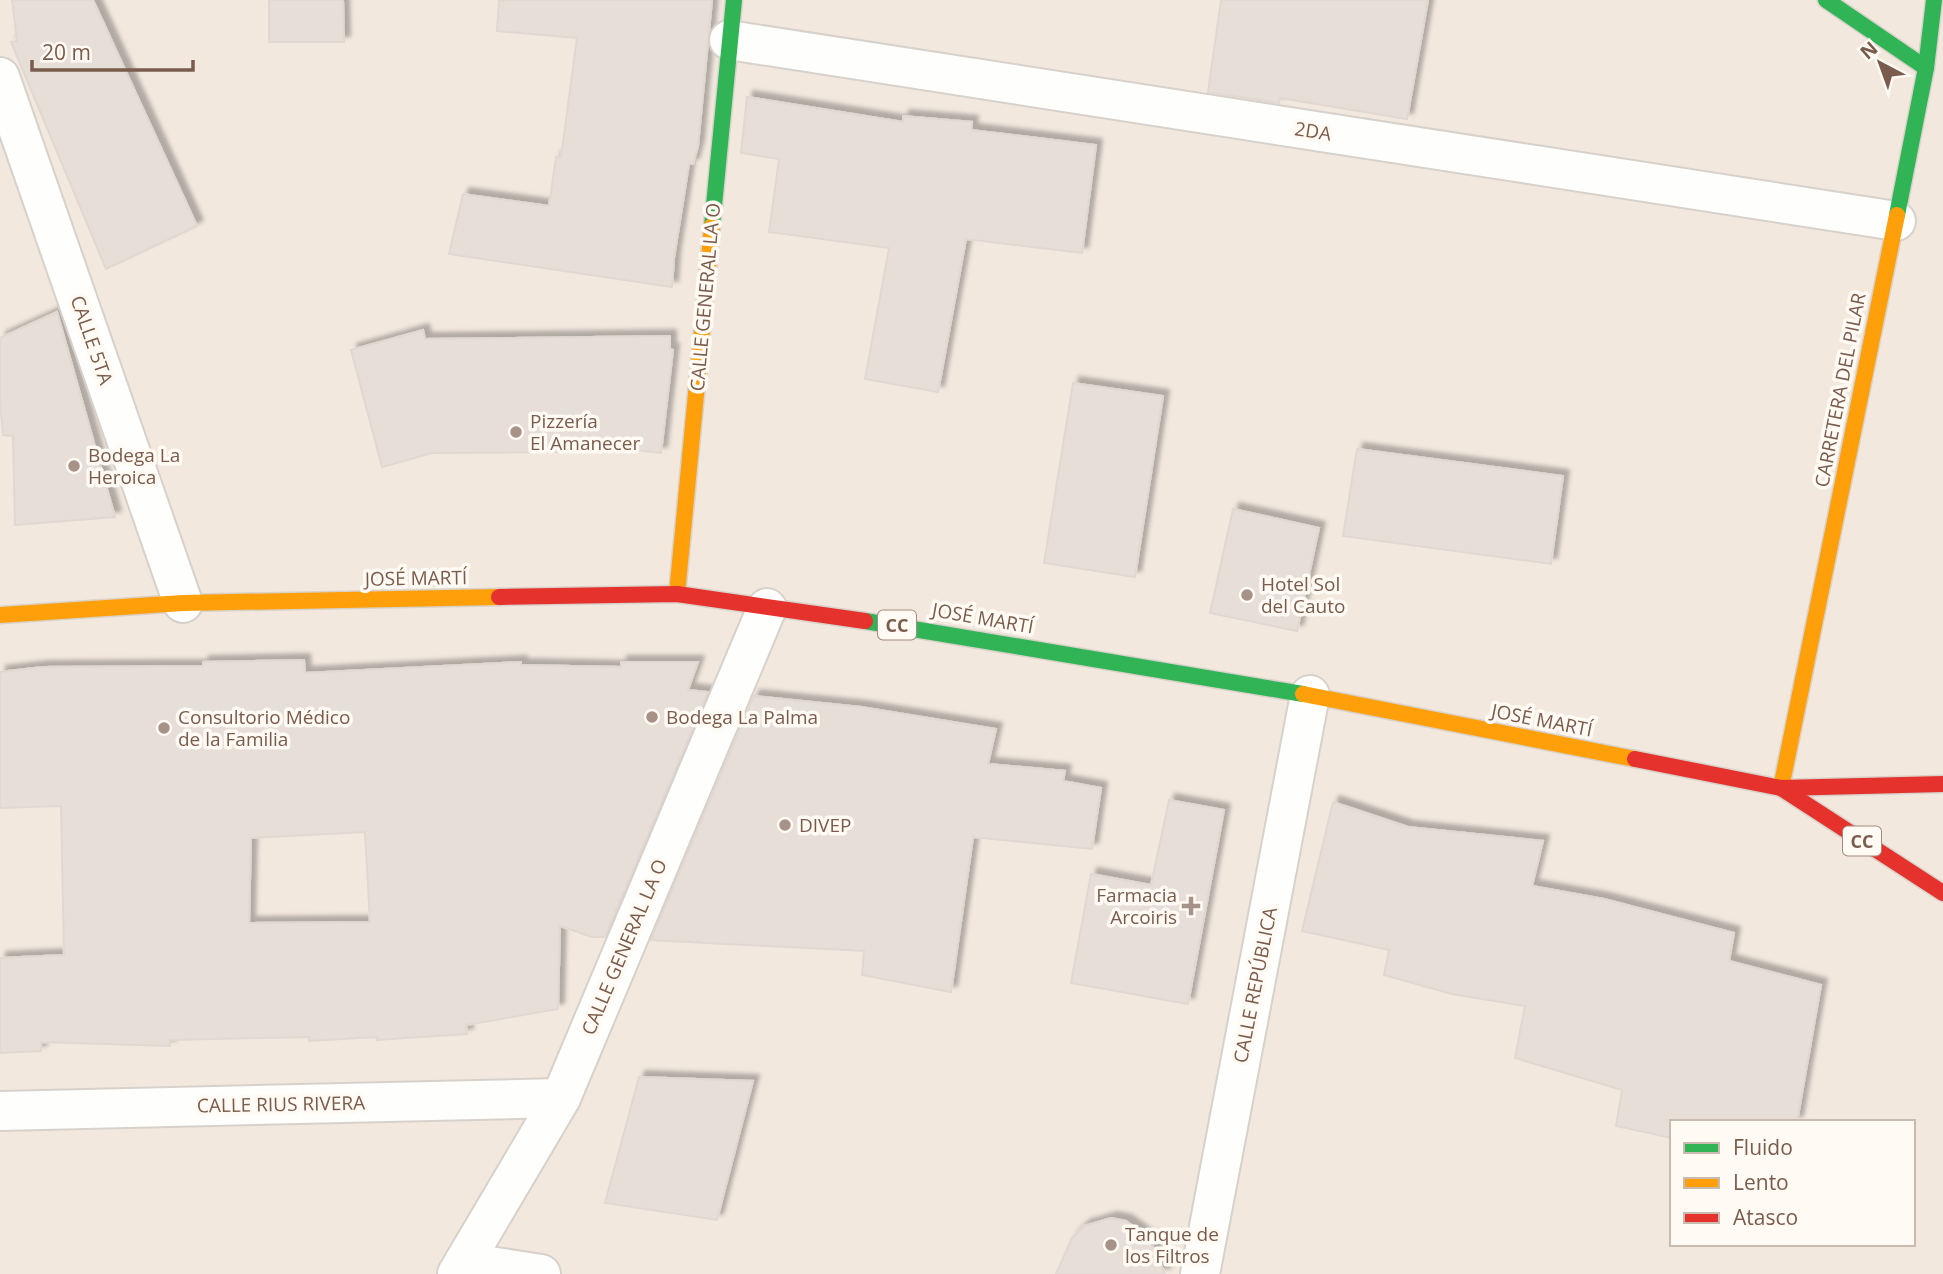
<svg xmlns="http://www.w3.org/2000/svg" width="1943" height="1274" font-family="'Open Sans',sans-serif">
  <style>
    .residential { fill: #f2e8de; fill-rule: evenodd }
    .building { fill: #e6ded7; stroke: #e2d8d2; stroke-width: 2; fill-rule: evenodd; filter: url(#shadow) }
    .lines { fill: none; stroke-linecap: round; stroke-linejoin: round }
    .street-casing { stroke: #d7d1cb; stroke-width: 42 }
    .fast-casing { stroke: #d9d2cb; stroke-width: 19 }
    .slow-casing { stroke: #d9d2cb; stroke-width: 19 }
    .jam-casing { stroke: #d9d2cb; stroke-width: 19 }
    .street { stroke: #fefefd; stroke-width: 38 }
    .fast { stroke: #30b455; stroke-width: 16 }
    .slow { stroke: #ff9f0a; stroke-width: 16 }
    .jam { stroke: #e5322d; stroke-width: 16 }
    .poi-dot { fill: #a69286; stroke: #fffaf3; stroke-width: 2.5 }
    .labels { text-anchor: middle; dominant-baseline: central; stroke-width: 7; stroke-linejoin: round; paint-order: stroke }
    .shield { fill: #fffaf3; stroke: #a28b7f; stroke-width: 2 }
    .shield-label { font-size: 18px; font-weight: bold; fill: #7a5c4d }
    .street-label { font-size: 19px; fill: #7a5c4d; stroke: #fffaf3 }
    .poi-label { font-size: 19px; fill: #7a5c4d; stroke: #fffaf3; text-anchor: start }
  </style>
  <defs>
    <filter id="shadow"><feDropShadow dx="6" dy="-6" stdDeviation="2" flood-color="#0004"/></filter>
  </defs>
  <rect width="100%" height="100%" fill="#f9f5f0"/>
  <!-- residential -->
  <path class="residential" d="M0 0H1943V1274H0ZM1672 1122H1913V1244H1672Z"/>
  <!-- building -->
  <g class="building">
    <polygon points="12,0 93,0 197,226 106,269 11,42 17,41"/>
    <polygon points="269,0 343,0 344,42 269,42"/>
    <polygon points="499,0 712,0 698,146 693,164 689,164 674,258 672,287 449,254 463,194 549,206 556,157 561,157 577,38 497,31"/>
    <polygon points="1221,0 1428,0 1407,119 1280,98 1279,103 1208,92"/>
    <polygon points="747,97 903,122 903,116 972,122 971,130 1096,145 1082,253 966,239 938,392 865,379 889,248 769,232 779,159 741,153"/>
    <polygon points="57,312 115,517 15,525 13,436 3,435 0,403 0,338"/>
    <polygon points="423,330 425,339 670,336 670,349 673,350 661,453 576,444 576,452 432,453 382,467 351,350"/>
    <polygon points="1073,383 1163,396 1135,577 1044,563"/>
    <polygon points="1357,449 1563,476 1551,564 1343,536"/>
    <polygon points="1233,509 1319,528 1297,631 1210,613"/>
    <path d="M304 660 305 673 521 662V665L621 667V662H698L688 690 708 692 605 937H592L560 926 558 1009 466 1025 467 1034 377 1040V1037L309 1041V1037L170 1040V1046L41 1042V1051L0 1053V958L64 955 61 806 0 808V672L43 667 203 666V662ZM365 832 370 922 249 923 251 838Z"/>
    <polygon points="754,696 861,707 996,729 988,764 1065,771 1063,781 1101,788 1092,849 973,837 951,992 862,975 864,951 651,940"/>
    <polygon points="1169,800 1224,810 1188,1004 1071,983 1091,874 1151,885"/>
    <polygon points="1333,802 1408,827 1543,841 1532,886 1604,899 1734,933 1729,961 1821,985 1797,1122 1672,1122 1672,1138 1616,1126 1622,1090 1515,1058 1525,1006 1452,994 1384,975 1389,950 1302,931"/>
    <polygon points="639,1077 753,1081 717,1220 605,1203"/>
    <polygon points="1111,1218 1126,1221 1149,1238 1165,1274 1056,1274 1072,1238 1084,1226"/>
  </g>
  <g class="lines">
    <defs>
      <g id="street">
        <polyline points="729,40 1896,221"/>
        <polyline points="0,77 183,603"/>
        <polyline points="0,1111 561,1098"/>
        <polyline points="464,1262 541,1274"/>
        <polyline points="457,1274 561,1098 767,608"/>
        <polyline points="1200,1274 1310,695"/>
      </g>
      <g id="fast">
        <polyline points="1826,0 1926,68"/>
        <polyline points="1897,215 1926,68 1934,0"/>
        <polyline points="712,226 734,0"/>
        <polyline points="865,621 1303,694"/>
      </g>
      <g id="slow">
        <polyline points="677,594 712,226"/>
        <polyline points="0,615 183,603 499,597"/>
        <polyline points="1303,694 1635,759"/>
        <polyline points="1781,788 1897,215"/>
      </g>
      <g id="jam">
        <polyline points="499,597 677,594 865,621"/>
        <polyline points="1635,759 1781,788 1943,893"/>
        <polyline points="1781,788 1943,784"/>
      </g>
    </defs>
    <!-- street casing -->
    <use href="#street" class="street-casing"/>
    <!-- fast casing -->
    <use href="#fast" class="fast-casing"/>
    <!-- slow casing -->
    <use href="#slow" class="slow-casing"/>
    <!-- jam casing -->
    <use href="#jam" class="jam-casing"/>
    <!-- street -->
    <use href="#street" class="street"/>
    <!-- fast -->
    <use href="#fast" class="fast"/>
    <!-- slow -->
    <use href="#slow" class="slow"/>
    <!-- jam -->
    <use href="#jam" class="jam"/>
  </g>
  <!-- markers -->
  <g class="poi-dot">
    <circle cx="516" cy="432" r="7"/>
    <circle cx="74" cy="466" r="7"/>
    <circle cx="1247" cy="595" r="7"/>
    <circle cx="652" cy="717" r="7"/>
    <circle cx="164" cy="728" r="7"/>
    <circle cx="785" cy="825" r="7"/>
    <path d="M1187.5 895.5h7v7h7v7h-7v7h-7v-7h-7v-7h7z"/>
    <circle cx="1111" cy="1245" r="7"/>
  </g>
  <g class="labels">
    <!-- shield labels -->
    <g class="shield">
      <rect x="878" y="610.5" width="38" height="29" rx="5"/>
      <rect x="1843" y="826.5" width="38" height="29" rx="5"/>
    </g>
    <g class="shield-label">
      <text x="897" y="625">CC</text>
      <text x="1862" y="841">CC</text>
    </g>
    <!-- street labels -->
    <g class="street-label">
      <text transform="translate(1313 131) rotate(9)">2DA</text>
      <text transform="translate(705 297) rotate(-85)">CALLE GENERAL LA O</text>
      <text transform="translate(92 340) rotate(71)">CALLE 5TA</text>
      <text transform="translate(1840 390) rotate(-79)">CARRETERA DEL PILAR</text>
      <text transform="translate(416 578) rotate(-1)">JOSÉ MARTÍ</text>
      <text transform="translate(983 618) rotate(10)">JOSÉ MARTÍ</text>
      <text transform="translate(1542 720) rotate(11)">JOSÉ MARTÍ</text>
      <text transform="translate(624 947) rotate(-67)">CALLE GENERAL LA O</text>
      <text transform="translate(1255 985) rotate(-79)">CALLE REPÚBLICA</text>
      <text transform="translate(281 1104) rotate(-1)">CALLE RIUS RIVERA</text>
    </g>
    <!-- poi labels -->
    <g class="poi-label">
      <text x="530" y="421">Pizzería<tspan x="530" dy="22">El Amanecer</tspan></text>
      <text x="88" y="455">Bodega La<tspan x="88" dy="22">Heroica</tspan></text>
      <text x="1261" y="584">Hotel Sol<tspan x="1261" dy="22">del Cauto</tspan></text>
      <text x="178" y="717">Consultorio Médico<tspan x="178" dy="22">de la Familia</tspan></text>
      <text x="666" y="717">Bodega La Palma</text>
      <text x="799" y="825">DIVEP</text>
      <text x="1177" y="895" text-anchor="end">Farmacia<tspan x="1177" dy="22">Arcoiris</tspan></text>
      <text x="1125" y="1234">Tanque de<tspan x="1125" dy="22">los Filtros</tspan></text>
    </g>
  </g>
  <!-- legend -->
  <rect x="1670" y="1120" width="245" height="126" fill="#fffaf3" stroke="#cabbb1" stroke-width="2"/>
  <rect x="1684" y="1143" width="35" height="10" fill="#30b455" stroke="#cabbb1" stroke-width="2"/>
  <text x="1733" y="1155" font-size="21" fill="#7a5c4d">Fluido</text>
  <rect x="1684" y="1178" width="35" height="10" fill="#ff9f0a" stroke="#cabbb1" stroke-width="2"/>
  <text x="1733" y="1190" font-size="21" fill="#7a5c4d">Lento</text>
  <rect x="1684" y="1213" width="35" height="10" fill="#e5322d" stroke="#cabbb1" stroke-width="2"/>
  <text x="1733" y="1225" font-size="21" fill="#7a5c4d">Atasco</text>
  <!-- north arrow -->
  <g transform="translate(1880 63) rotate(319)" stroke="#fffaf3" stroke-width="5" paint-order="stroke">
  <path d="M0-5L12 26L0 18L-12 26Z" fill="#7a5c4d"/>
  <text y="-10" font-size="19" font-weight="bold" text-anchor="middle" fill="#7a5c4d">N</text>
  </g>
  <!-- scale -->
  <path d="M32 60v10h161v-10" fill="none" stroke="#7a5c4d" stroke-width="3.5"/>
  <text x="42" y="60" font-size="21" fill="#7a5c4d" stroke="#fffaf3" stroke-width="5" paint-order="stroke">20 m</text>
</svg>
